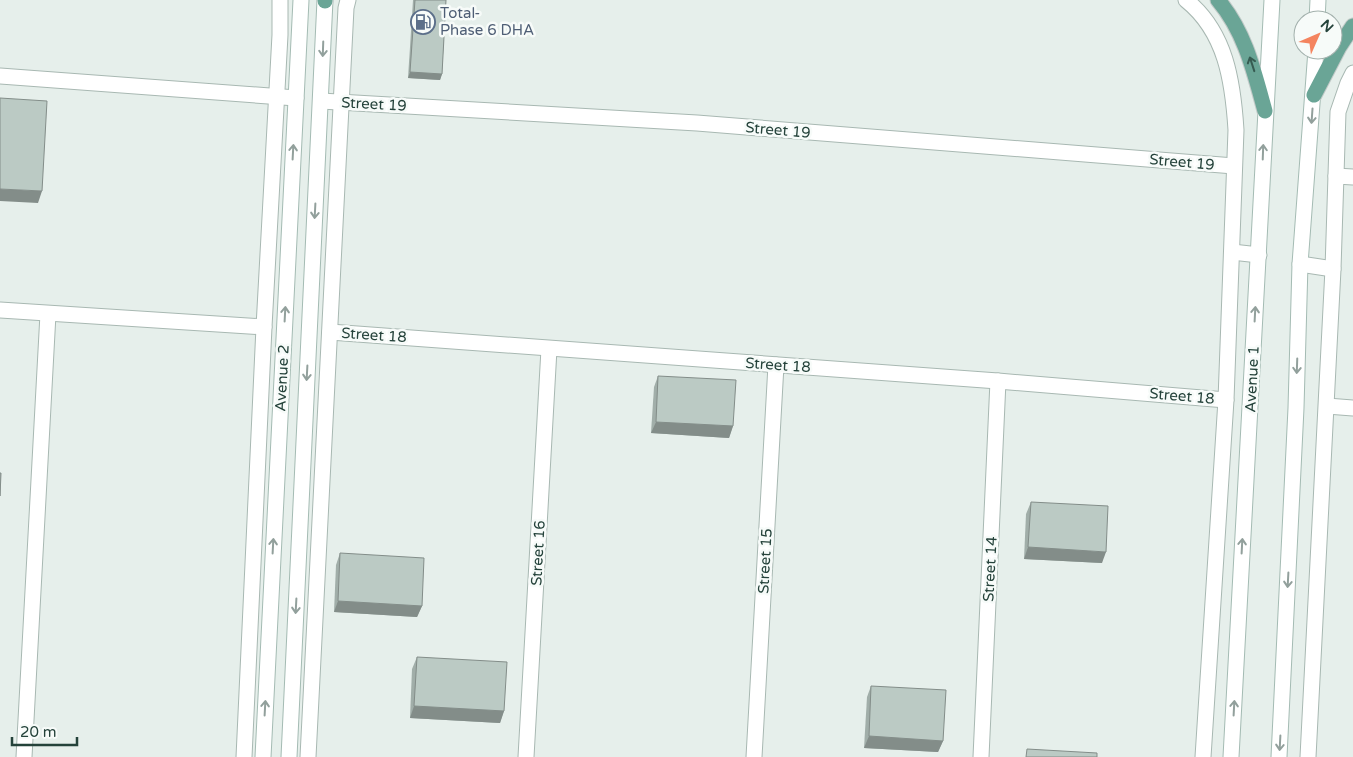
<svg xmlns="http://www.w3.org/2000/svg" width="1353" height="757" font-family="'Varela Round',sans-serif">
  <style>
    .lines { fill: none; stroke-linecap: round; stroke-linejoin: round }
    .street-casing { stroke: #a8b8b2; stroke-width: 17 }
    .secondary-casing { stroke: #a4bbb3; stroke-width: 17 }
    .primary-casing { stroke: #c2cac8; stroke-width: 17 }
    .street { stroke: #fff; stroke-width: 15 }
    .secondary { stroke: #fff; stroke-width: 15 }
    .primary { stroke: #6aa596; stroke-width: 15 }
    .wall { fill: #a1aea9 }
    .shaded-wall { fill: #838d89 }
    .building { fill: #bbcac4; stroke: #838d89 }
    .oneway { stroke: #92a09c }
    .oneway2 { stroke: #365b51 }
    .labels { text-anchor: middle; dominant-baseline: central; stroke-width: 5; stroke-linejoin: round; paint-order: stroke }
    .service-label { font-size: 15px; fill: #4e5e75; stroke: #f7fbf9; text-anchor: start }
    .street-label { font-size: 15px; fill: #24423a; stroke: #f7fbf9 }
  </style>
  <rect width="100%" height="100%" fill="#e6efeb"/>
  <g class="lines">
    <defs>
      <g id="street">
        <path d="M1186 0C1226 32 1233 82 1236 130L1226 400 1203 757"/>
        <polyline points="0,76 296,98"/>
        <polyline points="321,101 697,123 1234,166"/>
        <polyline points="1336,176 1353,177"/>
        <polyline points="1232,252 1259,255"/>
        <polyline points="1300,264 1333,269"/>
        <polyline points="0,310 264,327"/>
        <polyline points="330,332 998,381 1226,400"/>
        <polyline points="1327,406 1353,408"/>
        <polyline points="24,757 48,314"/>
        <polyline points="244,757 264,327 280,35 280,0"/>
        <polyline points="308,757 346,8 348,0"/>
        <polyline points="526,757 549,349"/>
        <polyline points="754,757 776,365"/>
        <polyline points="981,757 998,381"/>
        <polyline points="1308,757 1333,269 1338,112 1348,83 1353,73"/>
      </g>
      <g id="secondary">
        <polyline points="1317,20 1318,0"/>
        <polyline points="263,757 301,0"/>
        <polyline points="289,757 325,0"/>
        <polyline points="1231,757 1272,0"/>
        <polyline points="1279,757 1296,408 1300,264 1316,50"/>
      </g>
      <g id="primary">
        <path d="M1218 0C1245 32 1254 71 1265 111"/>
        <polyline points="325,1 325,0"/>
        <polyline points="1314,95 1339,47 1353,26"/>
      </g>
    </defs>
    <!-- street casing -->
    <use href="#street" class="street-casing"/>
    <!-- secondary casing -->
    <use href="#secondary" class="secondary-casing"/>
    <!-- primary casing -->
    <use href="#primary" class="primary-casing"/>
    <!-- street -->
    <use href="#street" class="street"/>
    <!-- secondary -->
    <use href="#secondary" class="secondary"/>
    <!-- primary -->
    <use href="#primary" class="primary"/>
  </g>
  <!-- wall -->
  <g class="wall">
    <polygon points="413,0 446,0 442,74 440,80 408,78"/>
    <polygon points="658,376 733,426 729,438 651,433 654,387"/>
    <polygon points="1031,502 1102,563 1024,559 1026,514"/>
    <polygon points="340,553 422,606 417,617 334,612 336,565"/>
    <polygon points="417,657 504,711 500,723 410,718 412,669"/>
    <polygon points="871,686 943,741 938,752 864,748 867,697"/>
  </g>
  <!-- shaded-wall -->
  <g class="shaded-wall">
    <polygon points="410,72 442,74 440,80 408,78"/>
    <polygon points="0,189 42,191 38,203 0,201"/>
    <polygon points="656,422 733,426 729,438 651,433"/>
    <polygon points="1028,547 1106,552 1102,563 1024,559"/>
    <polygon points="338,601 422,606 417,617 334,612"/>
    <polygon points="414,706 504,711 500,723 410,718"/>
    <polygon points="869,736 943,741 938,752 864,748"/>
  </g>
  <!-- building -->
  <g class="building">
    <polygon points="415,0 446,0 442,74 410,72"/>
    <polygon points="0,98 47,101 42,191 0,189"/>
    <polygon points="658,376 736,380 733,426 656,422"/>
    <polygon points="0,473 1,473 0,496"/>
    <polygon points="1031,502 1108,506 1106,552 1028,547"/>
    <polygon points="340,553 424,558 422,606 338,601"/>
    <polygon points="417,657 507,662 504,711 414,706"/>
    <polygon points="871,686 946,690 943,741 869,736"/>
    <polygon points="1027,749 1097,753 1097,757 1026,757"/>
  </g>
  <!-- one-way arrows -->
  <defs><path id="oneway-shaft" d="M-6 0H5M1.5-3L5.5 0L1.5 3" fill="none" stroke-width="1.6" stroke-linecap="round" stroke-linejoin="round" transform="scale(1.25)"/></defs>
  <g class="oneway">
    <use href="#oneway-shaft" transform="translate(323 49) rotate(92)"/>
    <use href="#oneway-shaft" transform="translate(1312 116) rotate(94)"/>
    <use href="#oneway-shaft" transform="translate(293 152) rotate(-87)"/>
    <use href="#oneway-shaft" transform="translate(1263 152) rotate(-88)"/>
    <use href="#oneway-shaft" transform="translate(315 211) rotate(93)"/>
    <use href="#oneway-shaft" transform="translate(285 314) rotate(-87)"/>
    <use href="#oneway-shaft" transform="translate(1255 314) rotate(-87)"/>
    <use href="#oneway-shaft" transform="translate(1297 366) rotate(92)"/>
    <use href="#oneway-shaft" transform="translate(307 373) rotate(93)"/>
    <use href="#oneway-shaft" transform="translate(273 546) rotate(-87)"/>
    <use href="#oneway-shaft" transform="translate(1242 546) rotate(-87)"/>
    <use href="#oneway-shaft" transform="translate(1288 580) rotate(93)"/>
    <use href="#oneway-shaft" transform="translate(296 606) rotate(93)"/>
    <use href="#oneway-shaft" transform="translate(265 708) rotate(-87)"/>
    <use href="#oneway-shaft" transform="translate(1234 708) rotate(-87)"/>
    <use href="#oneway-shaft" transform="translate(1280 743) rotate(93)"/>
  </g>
  <use class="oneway2" href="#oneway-shaft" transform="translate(1252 64) rotate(-108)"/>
  <!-- icons -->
  <defs>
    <symbol id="fuel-ring" viewBox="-11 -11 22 22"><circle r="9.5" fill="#f7fbf9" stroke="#5c6f8a" stroke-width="1.5"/><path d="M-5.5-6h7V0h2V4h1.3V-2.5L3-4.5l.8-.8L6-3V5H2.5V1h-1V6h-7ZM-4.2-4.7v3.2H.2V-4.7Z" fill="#5c6f8a"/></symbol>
  </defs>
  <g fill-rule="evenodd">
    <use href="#fuel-ring" x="409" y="8" width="28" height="28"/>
  </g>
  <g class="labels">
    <!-- service labels -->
    <g class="service-label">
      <text x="440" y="13">Total-<tspan x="440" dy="17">Phase 6 DHA</tspan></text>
    </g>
    <!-- street labels -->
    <g class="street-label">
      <text transform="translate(374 104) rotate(3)">Street 19</text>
      <text transform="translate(778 130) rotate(5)">Street 19</text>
      <text transform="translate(1182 162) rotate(5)">Street 19</text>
      <text transform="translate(374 335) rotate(4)">Street 18</text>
      <text transform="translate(778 365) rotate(4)">Street 18</text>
      <text transform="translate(282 378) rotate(-87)">Avenue 2</text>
      <text transform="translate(1252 379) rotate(-87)">Avenue 1</text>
      <text transform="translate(1182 396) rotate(5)">Street 18</text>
      <text transform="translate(538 553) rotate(-87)">Street 16</text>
      <text transform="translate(765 561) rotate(-87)">Street 15</text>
      <text transform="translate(990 569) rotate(-87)">Street 14</text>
    </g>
  </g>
  <!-- north arrow -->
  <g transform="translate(1318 35) rotate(45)"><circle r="24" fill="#f7fbf9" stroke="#a3b1ad"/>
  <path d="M0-4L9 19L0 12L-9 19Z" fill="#f4845f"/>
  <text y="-8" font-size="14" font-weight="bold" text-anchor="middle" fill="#24423a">N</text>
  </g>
  <!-- scale -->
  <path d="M12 737v8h65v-8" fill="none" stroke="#24423a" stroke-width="2.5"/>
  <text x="20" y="737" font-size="15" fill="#24423a" stroke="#f7fbf9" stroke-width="4" paint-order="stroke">20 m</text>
</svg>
